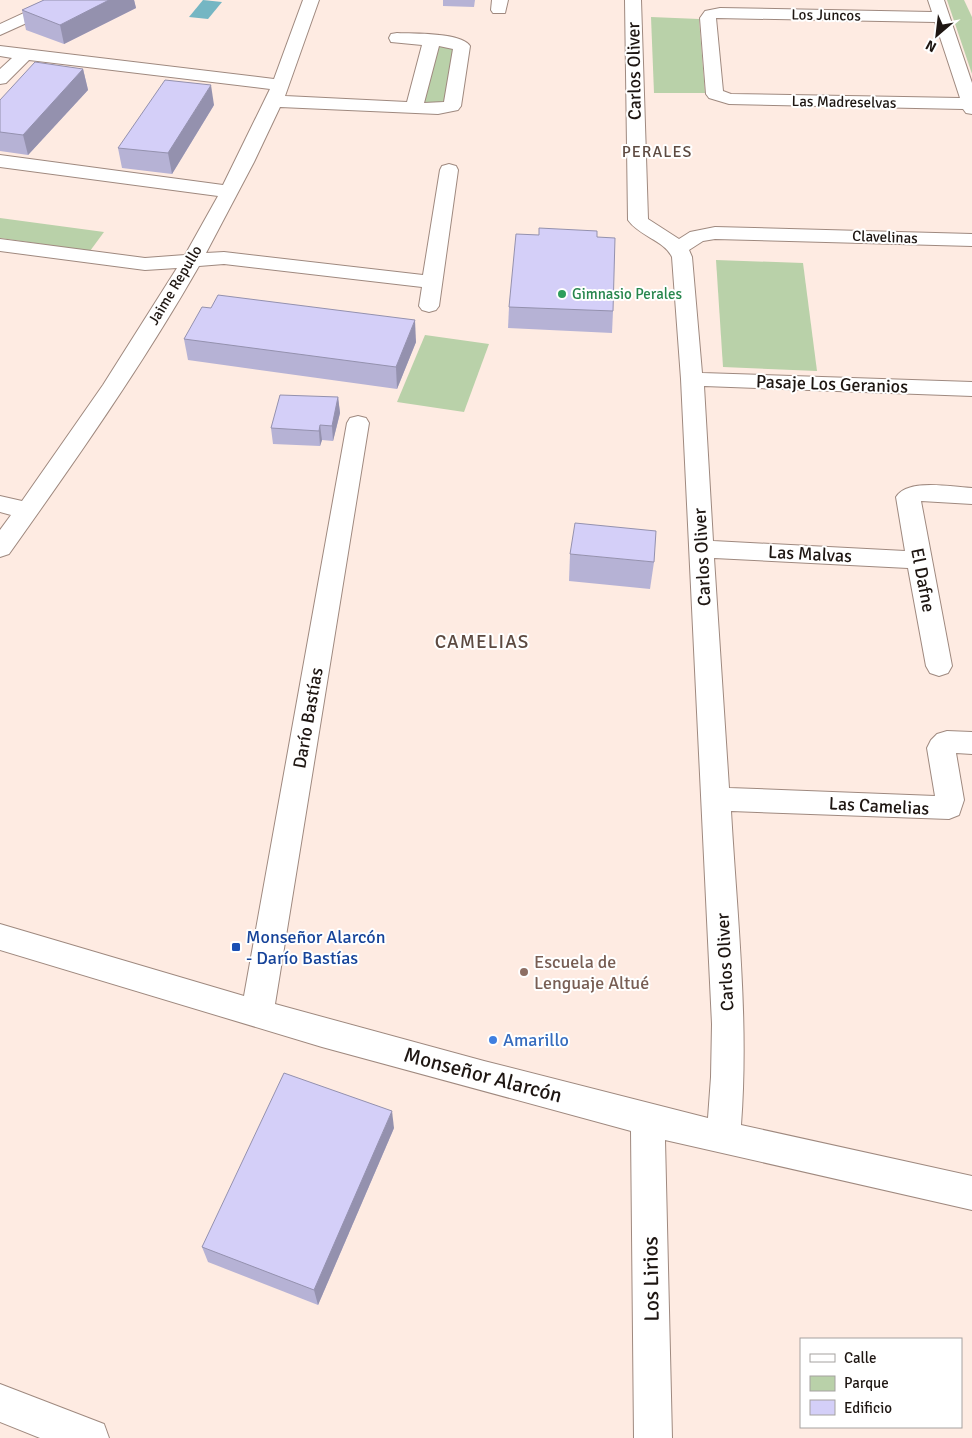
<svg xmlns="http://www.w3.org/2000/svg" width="972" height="1438" font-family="Signika,sans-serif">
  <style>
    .green { fill: #b9d1a9 }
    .water { fill: #75b6c3 }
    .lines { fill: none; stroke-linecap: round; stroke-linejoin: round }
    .minor-casing { stroke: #9f897f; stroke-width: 2 }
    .minor { fill: #fff; fill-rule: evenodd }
    .wall { fill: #b6b2d5 }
    .shaded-wall { fill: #9491ae }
    .building { fill: #d4cff8; stroke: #9491ae }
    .leisure-dot { fill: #2e9e5b; stroke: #fff; stroke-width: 2 }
    .transit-dot { fill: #1a4fb4; stroke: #fff; stroke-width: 2 }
    .education-dot { fill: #8d6e63; stroke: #fff; stroke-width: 2 }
    .shop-dot { fill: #3f7fe0; stroke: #fff; stroke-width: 2 }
    .labels { text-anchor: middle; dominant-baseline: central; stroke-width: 4; stroke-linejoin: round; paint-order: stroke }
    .far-street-label { font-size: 15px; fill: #1e1612; stroke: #fff }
    .far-leisure-label { font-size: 15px; fill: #27864d; stroke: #fff; text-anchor: start }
    .far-neighbourhood-label { font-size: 16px; letter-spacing: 1px; fill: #5d4a41; stroke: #fff }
    .street-label { font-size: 18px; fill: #1e1612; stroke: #fff }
    .transit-label { font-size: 18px; fill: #164399; stroke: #fff; text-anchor: start }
    .education-label { font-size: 18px; fill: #785e54; stroke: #fff; text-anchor: start }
    .shop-label { font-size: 18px; fill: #366cbe; stroke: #fff; text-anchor: start }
    .neighbourhood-label { font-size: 19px; letter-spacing: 1px; fill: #5d4a41; stroke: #fff }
    .near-street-label { font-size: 21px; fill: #1e1612; stroke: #fff }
  </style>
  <rect width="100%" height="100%" fill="#feebe2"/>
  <!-- green -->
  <g class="green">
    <polygon points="947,0 964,0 972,17 972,74"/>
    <polygon points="651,17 699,19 705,93 654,93"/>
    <polygon points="433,41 456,44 452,102 417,107"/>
    <polygon points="0,218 104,232 90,251 0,238"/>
    <polygon points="716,260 803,263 817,371 723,367"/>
    <polygon points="425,335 489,344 464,412 397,402"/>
  </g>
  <!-- water -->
  <polygon class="water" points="203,0 222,2 208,19 189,17"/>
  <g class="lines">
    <defs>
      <g id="minor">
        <polygon points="52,0 73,0 71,3 0,35 0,24"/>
        <path d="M303 0H319L285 96 407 102 422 45 391 42 389 38 391 34 397 33C413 34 461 32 470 46L461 106 458 110 438 114 280 107 254 162 206 253 224 252 423 275 440 170 442 166 449 164 456 166 458 170 439 306 436 310 429 312 422 310 419 306 422 287 224 264 199 266C142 366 75 461 9 554L0 557V530L11 515 0 512V496L22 501 103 385 177 268 145 270 0 251V239L145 258 185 255 218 196 0 167V155L223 185 270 89 29 60 6 83 0 84V69L12 58 0 56V46L274 79ZM439 46 453 49 444 102 424 103Z"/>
        <polygon points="492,0 508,0 505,13 493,13 491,10"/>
        <path d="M625 0H641L648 219 679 239 690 232 715 227 972 234V246L715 239 703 241 689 250 692 257 702 373 972 382V396L704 386 713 541 905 551 896 497C908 478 951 487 972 488V504L921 501 952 666 948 673 939 676 930 673 926 666 908 568 714 558 729 788 935 796 927 748 931 740 937 734 947 731 972 732V754L956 753 964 800 959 815 949 819 731 811C737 916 749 1021 741 1125L972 1176V1210L665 1140 672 1438H634L631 1131 322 1047 0 950V924L244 996 347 423 350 418 358 416 366 418 369 423 275 1004 484 1061 708 1118 711 1077 712 1024 681 379 672 257C665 241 639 236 628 220Z"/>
        <path d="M928 0H944L972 83V114L966 113 963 109 729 104 709 98 706 94 700 18 705 11 720 8 932 12ZM716 18 935 22 960 98 731 94 723 91Z"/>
        <polygon points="0,1384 104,1424 109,1438 40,1438 0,1422"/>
      </g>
    </defs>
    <!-- minor casing -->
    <use href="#minor" class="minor-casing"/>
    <!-- minor -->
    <use href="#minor" class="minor"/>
  </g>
  <!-- wall -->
  <g class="wall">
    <polygon points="44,0 134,0 136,8 64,44 26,30 22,10"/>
    <polygon points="443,0 475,0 474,7 443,6"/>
    <polygon points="83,69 88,90 28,155 0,151 0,100"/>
    <polygon points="214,105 172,174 122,168 118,148"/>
    <polygon points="597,237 613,311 612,333 508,328 509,307"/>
    <polygon points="184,339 416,342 397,389 188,360"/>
    <polygon points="338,397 340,413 333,441 322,440 320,446 273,444 271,428"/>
    <polygon points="570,554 654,562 650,589 569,581"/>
    <polygon points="394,1128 318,1305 208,1262 202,1247"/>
  </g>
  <!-- shaded-wall -->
  <g class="shaded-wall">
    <polygon points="109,0 134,0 136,8 64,44 60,25"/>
    <polygon points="83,69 88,90 28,155 23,135"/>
    <polygon points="211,85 214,105 172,174 168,153"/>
    <polygon points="415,320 416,342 397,389 396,367"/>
    <polygon points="338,397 340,413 333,441 332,426"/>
    <polygon points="320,425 322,440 320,446 319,431"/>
    <polygon points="392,1111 394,1128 318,1305 314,1290"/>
  </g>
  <!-- building -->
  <g class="building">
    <polygon points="44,0 109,0 60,25 22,10"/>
    <polygon points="35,62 83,69 23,135 0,132 0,100"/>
    <polygon points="165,80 211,85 168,153 118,148"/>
    <polygon points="539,228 597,231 597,237 615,238 613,311 509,307 516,234 539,235"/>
    <polygon points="218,295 415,320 396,367 184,339 202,307 211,308"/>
    <polygon points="280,395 338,397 332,426 320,425 319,431 271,428"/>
    <polygon points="575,523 656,531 654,562 570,554"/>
    <polygon points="284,1073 392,1111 314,1290 202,1247"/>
  </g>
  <!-- markers -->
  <circle class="leisure-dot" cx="562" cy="294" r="5"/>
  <rect class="transit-dot" x="231" y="942" width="10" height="10" rx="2.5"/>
  <circle class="education-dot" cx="524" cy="972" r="5"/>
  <circle class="shop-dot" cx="493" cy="1040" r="5"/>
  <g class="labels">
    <!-- far-street labels -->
    <g class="far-street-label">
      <text transform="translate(826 15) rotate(1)">Los Juncos</text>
      <text transform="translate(844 102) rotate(1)">Las Madreselvas</text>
      <text transform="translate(885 237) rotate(2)">Clavelinas</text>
      <text transform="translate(175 285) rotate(-59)">Jaime Repullo</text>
    </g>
    <!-- far-leisure labels -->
    <g class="far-leisure-label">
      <text x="572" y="294">Gimnasio Perales</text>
    </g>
    <!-- far-neighbourhood labels -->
    <g class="far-neighbourhood-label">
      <text x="657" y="152">PERALES</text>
    </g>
    <!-- street labels -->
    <g class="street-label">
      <text transform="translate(634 71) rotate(-91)">Carlos Oliver</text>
      <text transform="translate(832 384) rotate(2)">Pasaje Los Geranios</text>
      <text transform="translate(810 554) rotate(3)">Las Malvas</text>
      <text transform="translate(702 557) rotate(-93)">Carlos Oliver</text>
      <text transform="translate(923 580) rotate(79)">El Dafne</text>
      <text transform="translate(308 718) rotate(-80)">Darío Bastías</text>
      <text transform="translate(879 806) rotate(3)">Las Camelias</text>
      <text transform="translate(725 962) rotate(-93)">Carlos Oliver</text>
    </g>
    <!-- transit labels -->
    <g class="transit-label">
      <text x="246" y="937">Monseñor Alarcón<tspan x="246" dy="21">- Darío Bastías</tspan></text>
    </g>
    <!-- education labels -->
    <g class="education-label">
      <text x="534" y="962">Escuela de<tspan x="534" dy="21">Lenguaje Altué</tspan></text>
    </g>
    <!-- shop labels -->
    <g class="shop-label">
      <text x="503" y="1040">Amarillo</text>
    </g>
    <!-- neighbourhood labels -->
    <g class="neighbourhood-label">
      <text x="482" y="642">CAMELIAS</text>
    </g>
    <!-- near-street labels -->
    <g class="near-street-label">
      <text transform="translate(483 1075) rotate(15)">Monseñor Alarcón</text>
      <text transform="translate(651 1279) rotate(-91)">Los Lirios</text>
    </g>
  </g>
  <!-- legend -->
  <rect x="800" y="1338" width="162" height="90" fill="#ffffff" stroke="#a5a2a0"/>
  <rect x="810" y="1354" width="25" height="8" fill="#ffffff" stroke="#a5a2a0"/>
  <text x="844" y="1363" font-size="15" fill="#1e1612">Calle</text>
  <rect x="810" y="1376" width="25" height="15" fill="#b9d1a9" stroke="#a5a2a0"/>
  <text x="844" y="1388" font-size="15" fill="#1e1612">Parque</text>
  <rect x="810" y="1400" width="25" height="15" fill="#d4cff8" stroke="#a5a2a0"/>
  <text x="844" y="1413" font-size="15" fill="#1e1612">Edificio</text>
  <!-- north arrow -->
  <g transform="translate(937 35) rotate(208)" stroke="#ffffff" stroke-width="4" paint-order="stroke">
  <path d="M0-4L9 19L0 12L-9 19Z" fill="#1e1612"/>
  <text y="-8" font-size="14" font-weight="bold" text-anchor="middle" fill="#1e1612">N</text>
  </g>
</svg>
